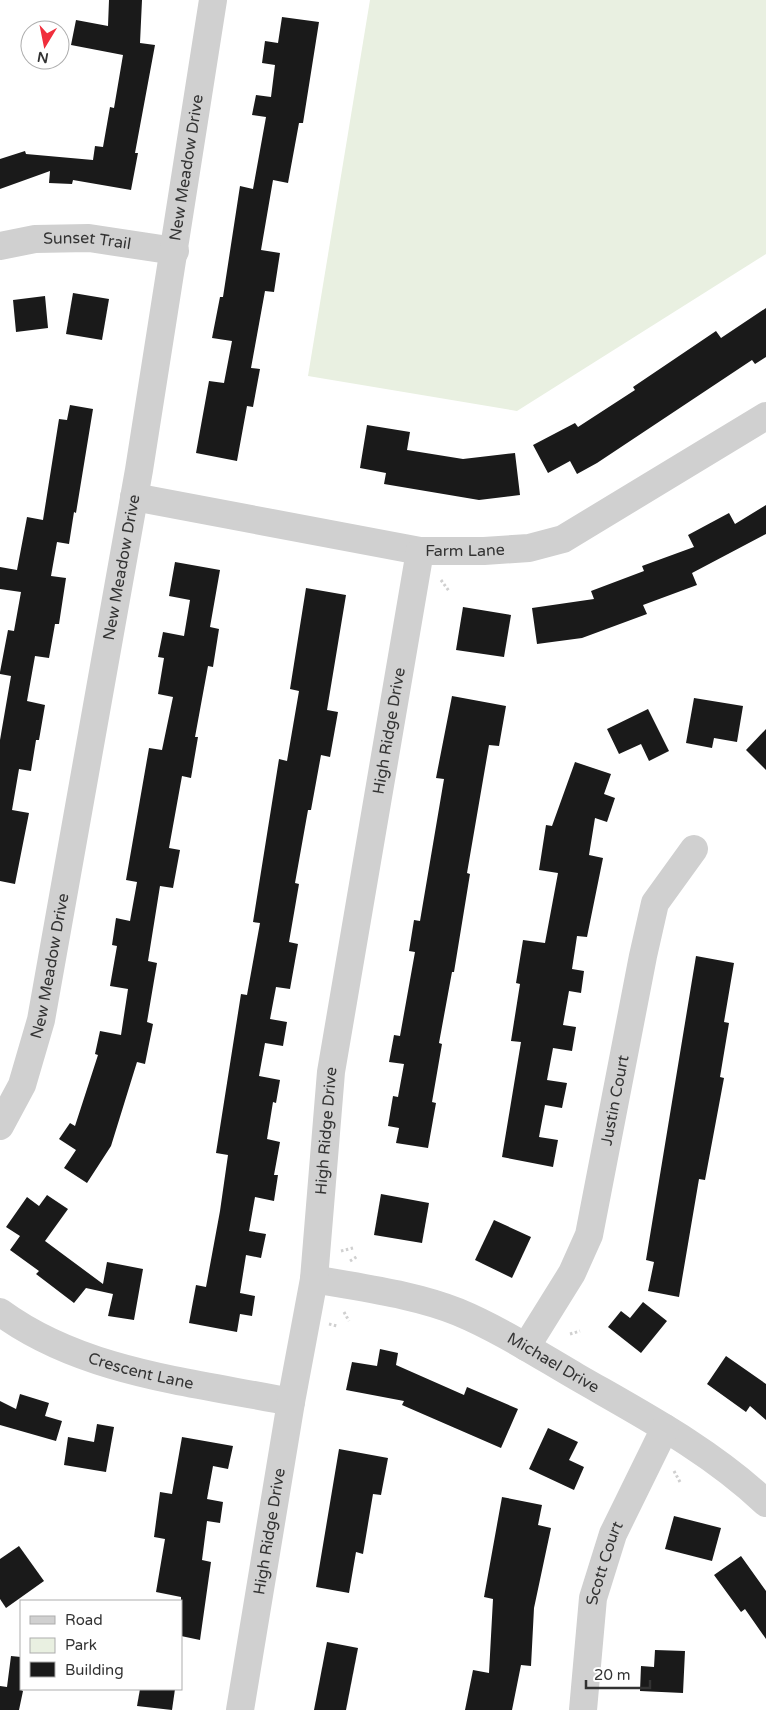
<svg xmlns="http://www.w3.org/2000/svg" width="766" height="1710" font-family="'Varela Round',sans-serif">
  <style>
    .green { fill: #e9f0e1 }
    .building { fill: #1a1a1a }
    .lines { fill: none; stroke-linecap: round; stroke-linejoin: round }
    .path { stroke: #d0d0d0; stroke-width: 3; stroke-dasharray: 2.5 2.5; stroke-linecap: butt }
    .minor { stroke: #d0d0d0; stroke-width: 28 }
    .labels { text-anchor: middle; dominant-baseline: central; stroke-width: 5; stroke-linejoin: round; paint-order: stroke }
    .street-label { font-size: 16px; fill: #333; stroke: #fff }
  </style>
  <rect width="100%" height="100%" fill="#fff"/>
  <!-- green -->
  <polygon class="green" points="370,0 766,0 766,254 517,411 308,376"/>
  <!-- building -->
  <g class="building">
    <polygon points="109,0 142,0 140,43 155,45 135,153 138,153 131,190 73,180 72,184 49,183 50,171 0,189 0,159 25,151 26,154 93,160 95,146 103,147 110,107 114,108 123,55 71,45 76,20 108,26"/>
    <polygon points="282,17 319,22 303,123 299,123 288,183 273,180 261,250 280,253 274,292 265,291 251,368 260,369 253,407 247,406 237,461 196,453 209,381 224,383 232,341 212,338 220,297 223,297 240,186 253,189 266,117 252,115 256,95 271,97 275,65 262,63 265,41 278,43"/>
    <polygon points="73,293 109,299 102,340 66,334"/>
    <polygon points="45,296 48,328 16,332 13,300"/>
    <polygon points="766,308 766,357 755,364 752,360 597,463 577,474 570,461 548,473 533,445 575,423 578,427 635,390 633,387 716,331 721,338"/>
    <polygon points="70,405 93,409 76,513 74,512 69,544 57,542 51,576 66,578 59,624 55,624 49,658 35,656 27,701 45,705 39,740 36,740 31,771 19,769 12,810 29,813 15,884 0,881 0,740 11,676 0,674 0,672 8,630 14,631 21,592 0,589 0,567 17,570 27,517 43,520 59,419 67,420"/>
    <polygon points="367,425 410,432 407,450 463,459 515,453 520,495 479,500 384,484 386,473 360,468"/>
    <polygon points="766,505 766,534 692,573 697,585 643,605 647,614 582,638 537,644 532,608 594,599 591,591 644,571 642,566 694,547 688,535 729,513 735,524"/>
    <polygon points="175,562 220,570 210,627 219,629 213,667 208,666 195,737 198,737 191,778 182,776 169,848 180,850 173,888 160,886 148,961 157,963 147,1022 153,1024 145,1064 137,1062 111,1146 87,1183 64,1168 76,1150 59,1139 70,1123 75,1126 98,1055 95,1054 100,1031 121,1035 128,989 110,986 117,946 112,945 116,918 130,921 137,882 126,880 149,748 162,750 173,697 158,694 164,658 158,657 163,632 184,636 190,600 169,596"/>
    <polygon points="306,588 346,595 327,710 338,712 330,757 321,755 311,810 308,810 295,883 299,884 289,942 298,944 290,989 276,987 270,1019 287,1022 283,1046 265,1043 259,1076 280,1080 276,1103 273,1102 267,1139 280,1142 274,1175 278,1175 274,1201 255,1197 249,1231 266,1234 261,1258 246,1255 240,1293 255,1296 252,1316 240,1314 237,1332 189,1323 196,1285 206,1287 220,1211 228,1155 216,1153 241,994 247,995 260,923 253,922 279,759 287,761 299,691 290,689"/>
    <polygon points="463,607 511,615 504,657 456,650"/>
    <polygon points="452,696 506,706 499,746 489,745 467,873 470,874 454,972 452,972 439,1043 442,1044 432,1102 436,1103 428,1148 396,1143 399,1128 388,1126 393,1096 398,1097 404,1064 389,1062 394,1035 400,1036 415,952 409,951 414,920 420,921 444,779 436,778"/>
    <polygon points="694,698 743,706 737,742 714,738 712,748 686,743"/>
    <polygon points="648,709 669,751 649,761 641,744 619,754 607,729"/>
    <polygon points="766,729 766,770 746,750"/>
    <polygon points="575,762 611,774 604,794 615,798 607,822 595,818 589,855 603,858 587,937 577,936 572,969 584,971 581,993 569,991 563,1025 576,1027 572,1051 553,1048 547,1080 567,1083 562,1108 545,1105 539,1137 558,1140 553,1167 502,1157 521,1042 511,1041 520,984 516,983 523,940 545,943 558,873 539,870 546,825 552,826"/>
    <polygon points="696,956 734,963 724,1022 729,1023 720,1077 724,1078 705,1180 699,1179 679,1297 648,1291 654,1262 646,1260"/>
    <polygon points="381,1194 429,1203 422,1243 374,1235"/>
    <polygon points="47,1195 68,1209 45,1241 103,1284 107,1262 143,1269 134,1320 108,1316 113,1294 86,1288 74,1303 36,1274 39,1271 10,1250 20,1236 6,1227 27,1197 39,1206"/>
    <polygon points="494,1220 531,1237 512,1278 475,1260"/>
    <polygon points="643,1302 667,1321 641,1353 608,1327 621,1311 630,1318"/>
    <polygon points="380,1349 398,1353 396,1365 464,1395 467,1387 518,1409 501,1448 402,1405 404,1401 346,1390 352,1362 377,1366"/>
    <polygon points="726,1356 766,1384 766,1420 750,1406 746,1412 707,1384"/>
    <polygon points="20,1394 49,1403 45,1416 62,1421 56,1441 0,1425 0,1401 16,1409"/>
    <polygon points="97,1424 114,1427 106,1472 64,1465 68,1437 94,1442"/>
    <polygon points="548,1428 578,1442 569,1460 584,1467 574,1490 529,1469"/>
    <polygon points="182,1437 233,1446 228,1469 213,1466 207,1499 223,1502 220,1523 207,1521 202,1560 211,1562 200,1640 181,1636 181,1597 156,1592 165,1539 154,1537 160,1492 172,1494"/>
    <polygon points="339,1449 388,1458 381,1495 373,1494 363,1554 356,1552 349,1593 316,1587"/>
    <polygon points="502,1497 542,1505 538,1525 551,1528 534,1608 531,1666 521,1665 512,1710 465,1710 473,1670 489,1673 493,1599 484,1597"/>
    <polygon points="674,1516 721,1528 712,1561 665,1549"/>
    <polygon points="19,1546 44,1581 6,1608 0,1599 0,1559"/>
    <polygon points="741,1556 766,1591 766,1639 745,1609 741,1612 714,1575"/>
    <polygon points="327,1642 358,1648 346,1710 314,1710"/>
    <polygon points="655,1650 685,1651 683,1693 640,1691 641,1666 654,1667"/>
    <polygon points="11,1656 21,1657 21,1690 23,1691 19,1710 0,1710 0,1686 7,1687"/>
    <polygon points="140,1689 175,1689 172,1710 137,1706"/>
  </g>
  <g class="lines">
    <!-- path -->
    <g class="path">
      <polyline points="441,580 449,591"/>
      <polyline points="341,1251 353,1248"/>
      <polyline points="350,1261 358,1256"/>
      <polyline points="344,1312 349,1321"/>
      <polyline points="329,1324 337,1326"/>
      <polyline points="570,1334 580,1331"/>
      <polyline points="674,1471 680,1482"/>
    </g>
    <!-- minor -->
    <g class="minor">
      <path id="s1" d="M0 246 35 239 89 238 175 251"/>
      <path id="s2" d="M134 497 420 551H484L529 548 563 539 766 416"/>
      <path id="s3" d="M0 1126 22 1085 41 1020 139 470 213 0"/>
      <path id="s4" d="M314 1279C361 1288 413 1294 458 1312 499 1329 539 1355 577 1377 643 1415 710 1450 766 1503"/>
      <path id="s5" d="M0 1312C83 1373 192 1382 291 1402"/>
      <path id="s6" d="M526 1347 572 1273 589 1235 643 956 655 903 694 849"/>
      <path id="s7" d="M240 1710 291 1402 314 1279 331 1072 420 551"/>
      <path id="s8" d="M583 1710 593 1598 613 1534 665 1428"/>
    </g>
  </g>
  <g class="labels">
    <!-- street labels -->
    <g class="street-label">
      <text stroke="none"><textPath href="#s3" startOffset="979">New Meadow Drive</textPath></text>
      <text stroke="none"><textPath href="#s1" startOffset="88">Sunset Trail</textPath></text>
      <text stroke="none"><textPath href="#s2" startOffset="336">Farm Lane</textPath></text>
      <text stroke="none"><textPath href="#s3" startOffset="574">New Meadow Drive</textPath></text>
      <text stroke="none"><textPath href="#s7" startOffset="991">High Ridge Drive</textPath></text>
      <text stroke="none"><textPath href="#s3" startOffset="169">New Meadow Drive</textPath></text>
      <text stroke="none"><textPath href="#s6" startOffset="266">Justin Court</textPath></text>
      <text stroke="none"><textPath href="#s7" startOffset="586">High Ridge Drive</textPath></text>
      <text stroke="none"><textPath href="#s4" startOffset="256">Michael Drive</textPath></text>
      <text stroke="none"><textPath href="#s5" startOffset="154">Crescent Lane</textPath></text>
      <text stroke="none"><textPath href="#s7" startOffset="181">High Ridge Drive</textPath></text>
      <text stroke="none"><textPath href="#s8" startOffset="149">Scott Court</textPath></text>
    </g>
  </g>
  <!-- legend -->
  <rect x="20" y="1600" width="162" height="90" fill="#ffffff" stroke="#adadad"/>
  <rect x="30" y="1616" width="25" height="8" fill="#d0d0d0" stroke="#adadad"/>
  <text x="65" y="1625" font-size="15" fill="#333333">Road</text>
  <rect x="30" y="1638" width="25" height="15" fill="#e9f0e1" stroke="#adadad"/>
  <text x="65" y="1650" font-size="15" fill="#333333">Park</text>
  <rect x="30" y="1662" width="25" height="15" fill="#1a1a1a" stroke="#adadad"/>
  <text x="65" y="1675" font-size="15" fill="#333333">Building</text>
  <!-- north arrow -->
  <g transform="translate(45 45) rotate(190)"><circle r="24" fill="#ffffff" stroke="#adadad"/>
  <path d="M0-4L9 19L0 12L-9 19Z" fill="#f02e3c"/>
  <text y="-8" font-size="14" font-weight="bold" text-anchor="middle" fill="#333333">N</text>
  </g>
  <!-- scale -->
  <path d="M586 1680v8h64v-8" fill="none" stroke="#333333" stroke-width="2.5"/>
  <text x="594" y="1680" font-size="15" fill="#333333" stroke="#ffffff" stroke-width="4" paint-order="stroke">20 m</text>
</svg>
